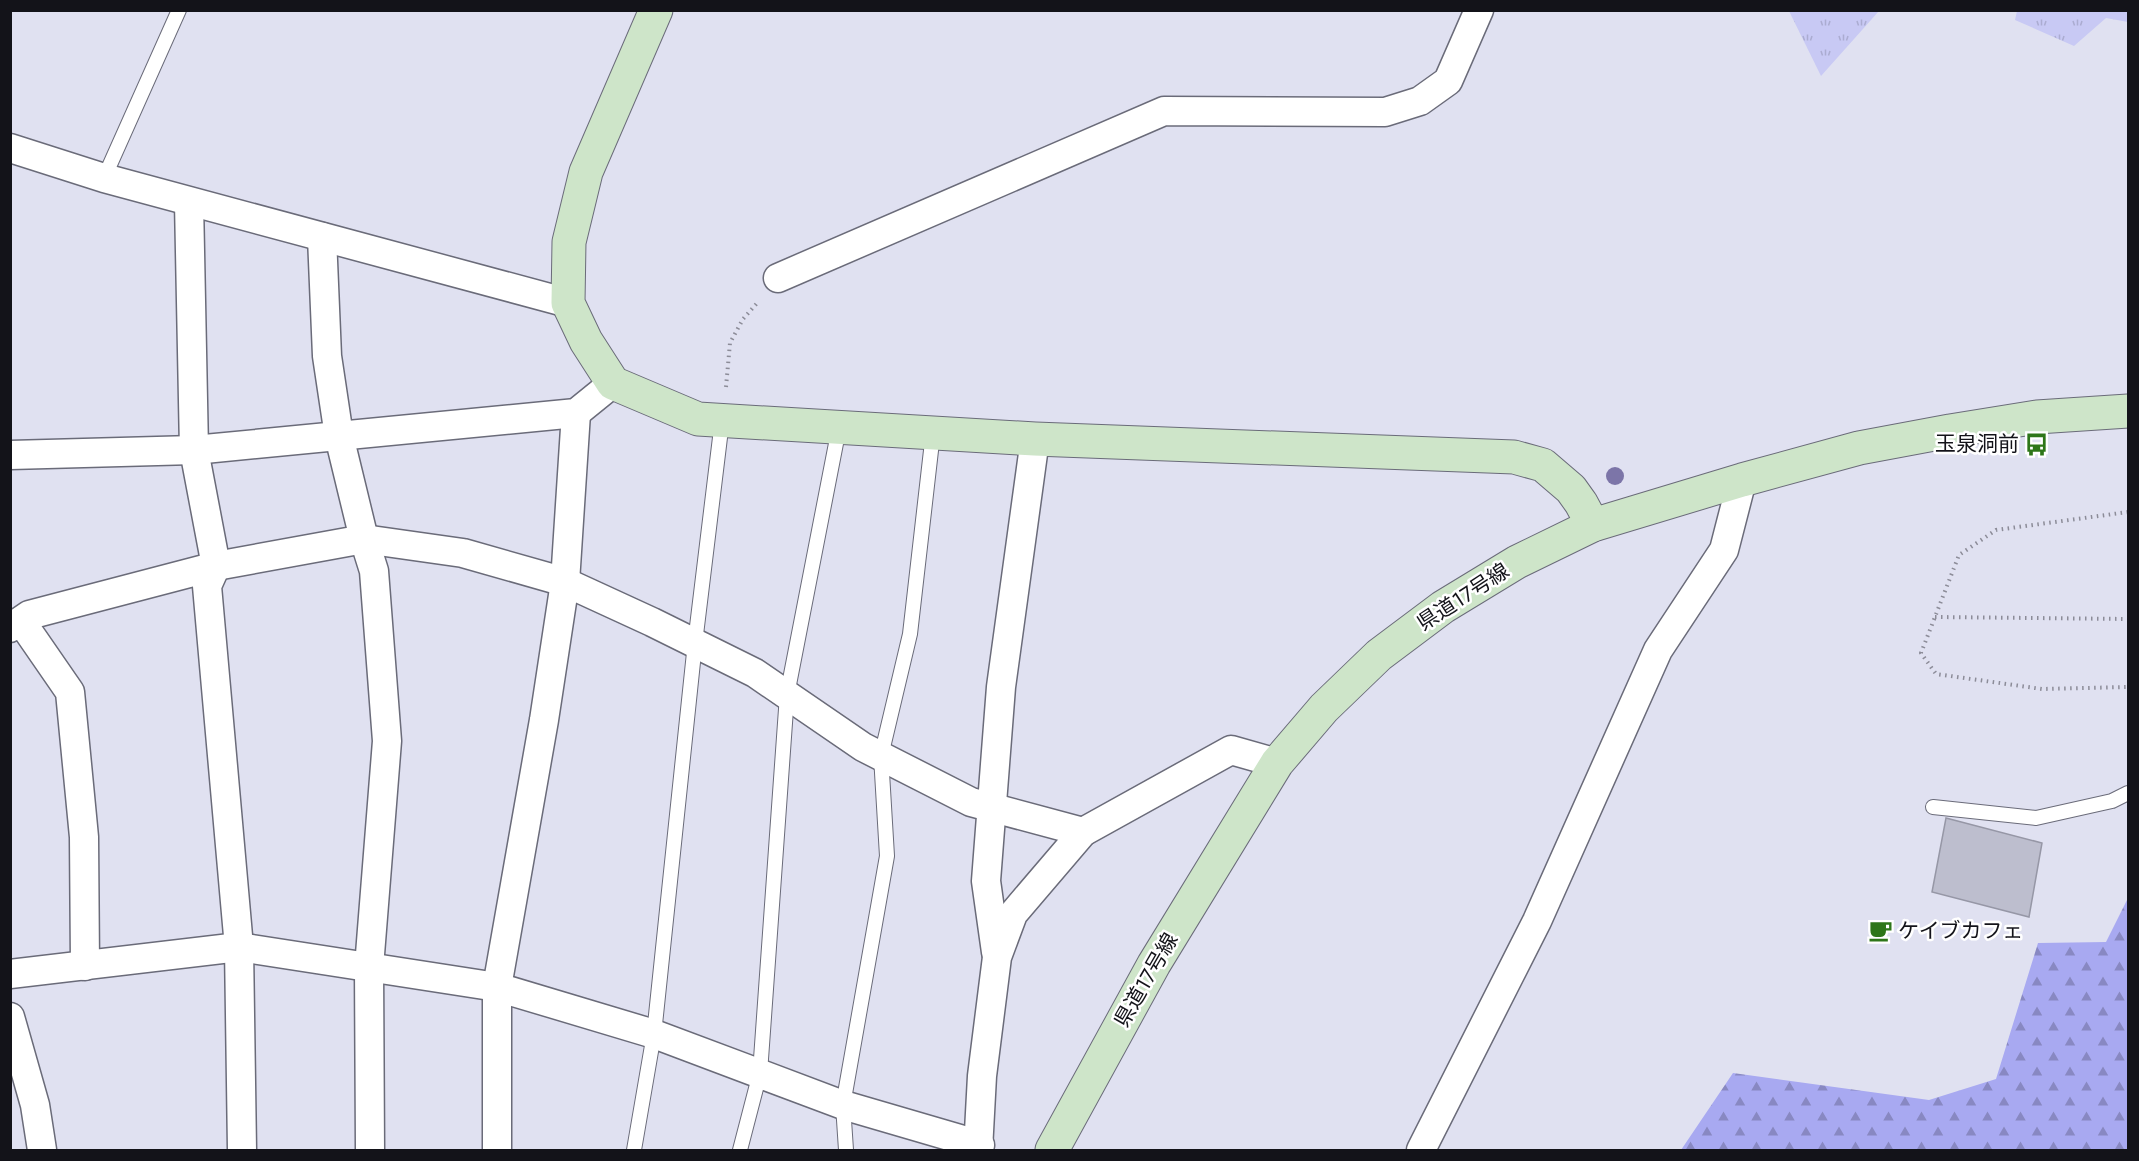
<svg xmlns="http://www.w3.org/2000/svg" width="2139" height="1161" font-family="Jost,'Noto Sans JP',sans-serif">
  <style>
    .forest { fill: url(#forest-firs) }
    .park { fill: url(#park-tufts) }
    .building { fill: #bdbece; stroke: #9697a6; stroke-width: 1.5 }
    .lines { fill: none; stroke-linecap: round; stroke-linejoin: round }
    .lane-casing { stroke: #6a6b79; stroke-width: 16 }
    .street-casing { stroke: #6a6b79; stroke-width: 31 }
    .secondary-casing { stroke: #6a6b79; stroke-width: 35 }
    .path { stroke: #8c8c98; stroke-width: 4; stroke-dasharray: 1.5 4.5; stroke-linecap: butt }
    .lane { stroke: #fff; stroke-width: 14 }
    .street { stroke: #fff; stroke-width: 28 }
    .secondary { stroke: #cee5c9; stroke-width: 33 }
    .tree { fill: #7c75a8 }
    .labels { text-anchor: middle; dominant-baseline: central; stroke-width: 5; stroke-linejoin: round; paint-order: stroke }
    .poi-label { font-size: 21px; fill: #131319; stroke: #fff; text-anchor: end }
    .street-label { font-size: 21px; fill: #131319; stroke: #fff }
  </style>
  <defs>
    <pattern id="forest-firs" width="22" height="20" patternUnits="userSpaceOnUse" patternTransform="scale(1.5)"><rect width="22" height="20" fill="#a8a9f1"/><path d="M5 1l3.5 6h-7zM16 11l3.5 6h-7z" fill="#8888c2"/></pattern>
    <pattern id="park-tufts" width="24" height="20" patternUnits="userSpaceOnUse" patternTransform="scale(1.5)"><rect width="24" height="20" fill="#c8c9f4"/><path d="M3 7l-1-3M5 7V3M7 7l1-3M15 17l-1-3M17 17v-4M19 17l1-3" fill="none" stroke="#abacd1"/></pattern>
  </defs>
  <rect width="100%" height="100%" fill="#e0e1f1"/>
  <!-- forest -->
  <polygon class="forest" points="2128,898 2128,1150 1681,1150 1733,1073 1929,1100 1996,1079 2038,943 2106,942"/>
  <!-- park -->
  <g class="park">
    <polygon points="1789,11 1879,11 1821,76"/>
    <polygon points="2017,11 2128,11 2128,22 2106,18 2074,46 2015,20"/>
  </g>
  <!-- building -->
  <polygon class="building" points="1946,818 2042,843 2029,917 1932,892"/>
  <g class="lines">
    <defs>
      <g id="lane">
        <polyline points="104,178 179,10"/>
        <polyline points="1933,807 2036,818 2112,801 2128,793"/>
        <polyline points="634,1150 654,1034 695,643 722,421"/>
        <polyline points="740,1150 760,1073 787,695 839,428"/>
        <polyline points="846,1150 843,1105 887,856 881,756 910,634 933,433"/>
      </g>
      <g id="street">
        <polyline points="10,148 104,178 568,303"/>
        <polyline points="189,202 194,450 216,566 207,586 239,947 242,1150"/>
        <polyline points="322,237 327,356 339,436 364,539 374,571 387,741 369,967 370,1150"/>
        <polyline points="778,278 1164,111 1385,112 1420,101 1448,81 1479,10"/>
        <polyline points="10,455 194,450 576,413 613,383"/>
        <polyline points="21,621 70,692 84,837 85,966"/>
        <polyline points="10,628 29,615 216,566 364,539 463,553 565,582 652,622 755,673 863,747 971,802 1083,832"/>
        <polyline points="996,952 986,881 1001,687 1035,439"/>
        <polyline points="10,974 239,947 497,987 654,1034 843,1105 980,1145"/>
        <polyline points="10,1017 35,1105 42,1150"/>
        <polyline points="497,1150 497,987 544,720 565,582 576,413"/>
        <polyline points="978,1150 982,1076 997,957 1013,914 1083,832 1231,750 1277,763"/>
        <polyline points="1421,1150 1537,921 1658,650 1724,550 1742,480"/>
      </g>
      <g id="secondary">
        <polyline points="656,10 586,172 569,242 568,303 586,341 613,383 698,419 1035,439 1514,457 1543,465 1571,489 1581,503 1593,525"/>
        <polyline points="1052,1150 1154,964 1277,763 1324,708 1379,655 1443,607 1517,562 1593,525 1742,480 1859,448 1950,431 2037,417 2128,411"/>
      </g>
    </defs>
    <!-- lane casing -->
    <use href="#lane" class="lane-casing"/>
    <!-- street casing -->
    <use href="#street" class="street-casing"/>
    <!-- secondary casing -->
    <use href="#secondary" class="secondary-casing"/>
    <!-- path -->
    <g class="path">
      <polyline points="726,387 730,343 743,319 758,302"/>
      <polyline points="2128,512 1996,530 1959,555 1921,653 1936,674 2042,689 2128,687"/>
      <polyline points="1935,617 2128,619"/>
    </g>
    <!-- lane -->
    <use href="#lane" class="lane"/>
    <!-- street -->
    <use href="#street" class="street"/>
    <!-- secondary -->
    <use href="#secondary" class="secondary"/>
  </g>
  <!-- trees -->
  <circle class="tree" cx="1615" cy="476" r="9"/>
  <!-- icons -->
  <defs>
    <symbol id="bus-bare" viewBox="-9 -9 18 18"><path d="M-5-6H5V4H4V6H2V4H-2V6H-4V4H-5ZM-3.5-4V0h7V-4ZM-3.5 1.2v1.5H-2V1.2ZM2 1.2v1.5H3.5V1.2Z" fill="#2e7619" stroke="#fff" stroke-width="2.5" paint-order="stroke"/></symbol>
    <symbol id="cafe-bare" viewBox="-9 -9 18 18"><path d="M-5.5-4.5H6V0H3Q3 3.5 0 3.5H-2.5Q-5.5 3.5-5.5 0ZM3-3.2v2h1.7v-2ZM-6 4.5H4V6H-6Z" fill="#2e7619" stroke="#fff" stroke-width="2.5" paint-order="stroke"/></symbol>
  </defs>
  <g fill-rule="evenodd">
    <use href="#bus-bare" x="2020" y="428" width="33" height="33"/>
    <use href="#cafe-bare" x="1864" y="914" width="33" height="33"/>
  </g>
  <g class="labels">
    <!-- poi labels -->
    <g class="poi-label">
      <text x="2019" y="444">玉泉洞前</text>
      <text x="1898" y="931" text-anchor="start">ケイブカフェ</text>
    </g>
    <!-- street labels -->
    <g class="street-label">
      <text transform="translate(1463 597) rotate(-33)">県道17号線</text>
      <text transform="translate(1146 980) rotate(-60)">県道17号線</text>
    </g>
  </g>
  <!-- border -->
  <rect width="2139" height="1161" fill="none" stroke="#131319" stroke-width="24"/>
</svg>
